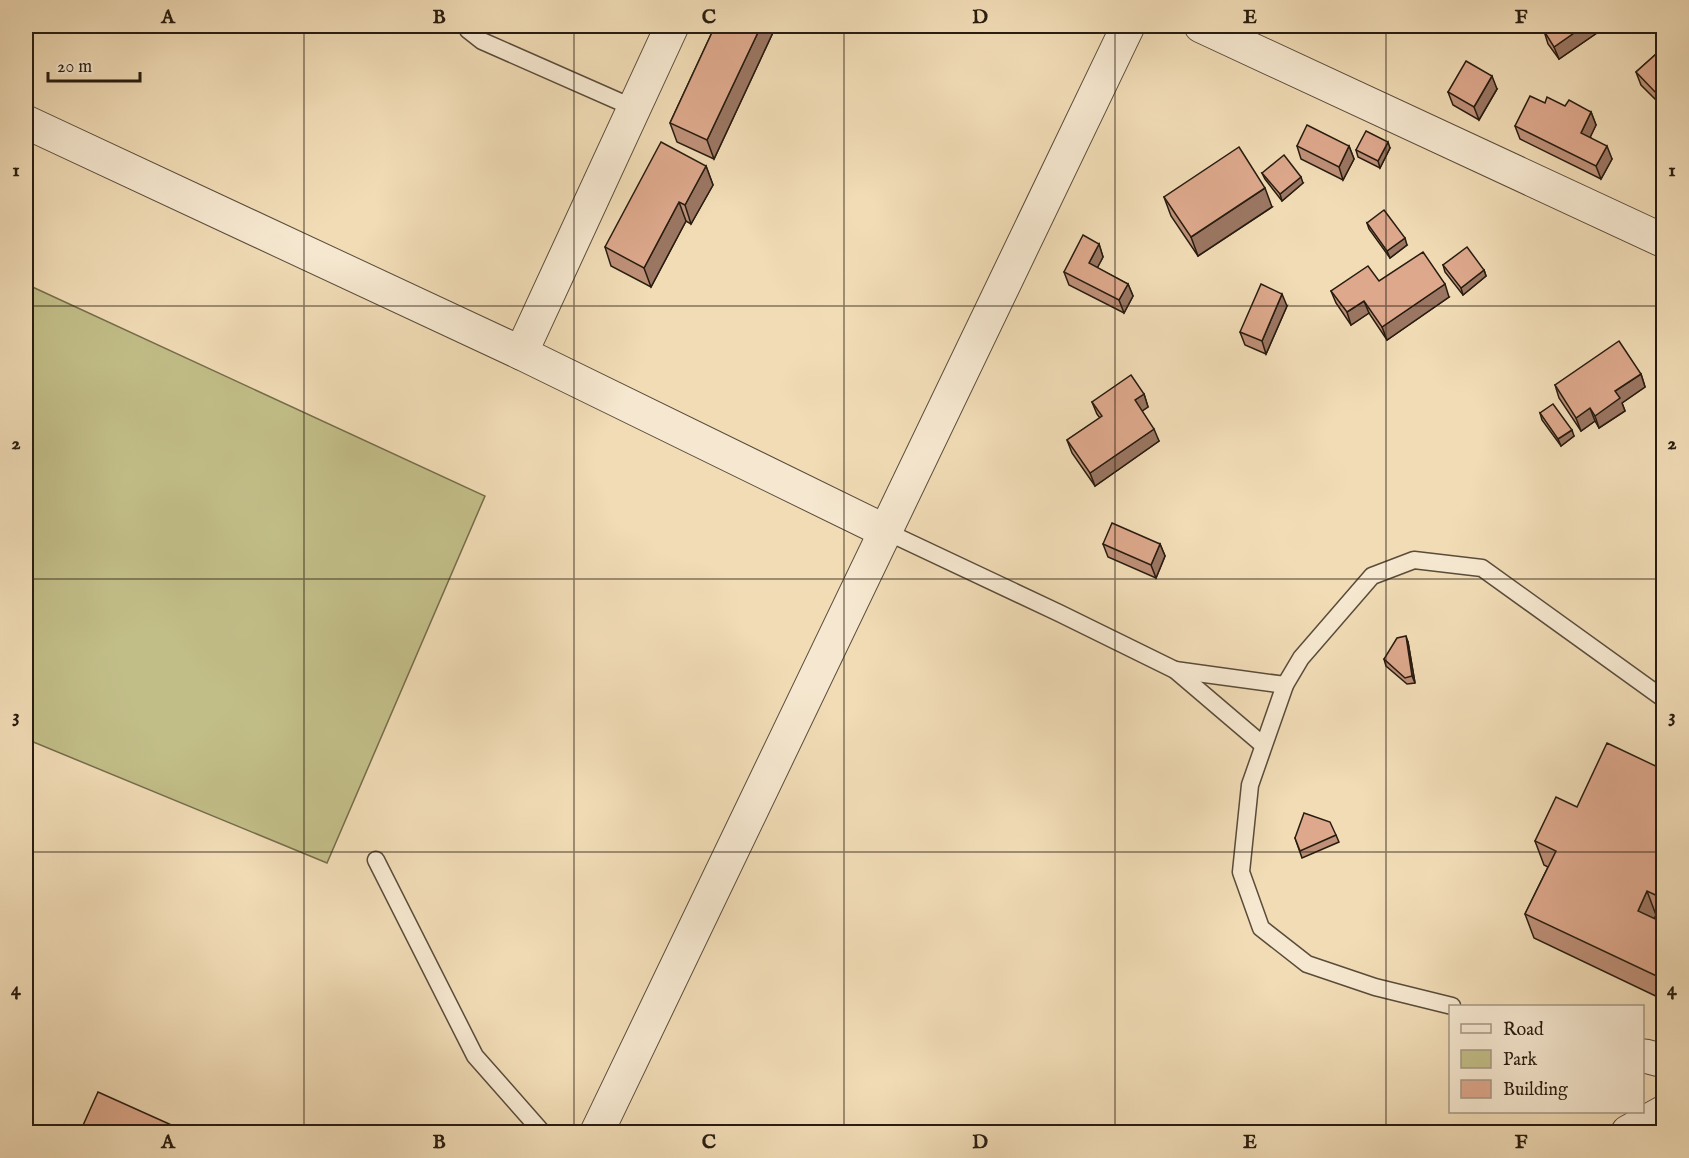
<svg xmlns="http://www.w3.org/2000/svg" width="1689" height="1158" font-family="'IM FELL English',serif">
  <style>
    .green { fill: #c2be88; stroke: #756d4c; stroke-width: 1.5 }
    .lines { fill: none; stroke-linecap: round; stroke-linejoin: round }
    .service-casing { stroke: #5a4c3a; stroke-width: 19 }
    .minor-casing { stroke: #5a4c3a; stroke-width: 35 }
    .service { stroke: #f6e8d0; stroke-width: 16 }
    .minor { stroke: #f6e8d0; stroke-width: 33 }
    .wall { fill: #be9078; stroke: #281c10; stroke-width: 1.5 }
    .shaded-wall { fill: #9b7662; stroke: #281c10; stroke-width: 1.5 }
    .building { fill: #dda88c; stroke: #281c10; stroke-width: 1.5 }
    .grid { fill: none; stroke: #281c10; stroke-width: 1.5; stroke-opacity: 0.55 }
    .neatline { fill: none; stroke: #281c10; stroke-width: 2 }
    .grid-label { font-size: 20px; text-anchor: middle; font-weight: bold; fill: #281c10 }
  </style>
  <rect width="100%" height="100%" fill="#f1dcb6"/>
  <filter id="stains"><feTurbulence type="fractalNoise" baseFrequency=".00333" numOctaves="4"/><feColorMatrix values="0 0 0 0 .2 0 0 0 0 .09 0 0 0 0 .02 0 0 0 .5 -.17"/></filter>
  <radialGradient id="worn" r=".72"><stop offset=".6" stop-color="#630" stop-opacity="0"/><stop offset="1" stop-color="#630" stop-opacity=".3"/></radialGradient>
  <!-- green -->
  <polygon class="green" points="26,284 485,496 327,863 26,739"/>
  <g class="lines">
    <defs>
      <g id="service">
        <polyline points="466,26 468,30 482,41 634,108"/>
        <polyline points="885,531 1059,613 1175,670 1263,745"/>
        <polyline points="1175,670 1285,685"/>
        <polyline points="376,860 475,1056 542,1132"/>
        <polyline points="1452,1006 1375,987 1307,964 1261,928 1241,872 1250,785 1285,685 1301,658 1372,576 1414,560 1482,568 1664,699"/>
      </g>
      <g id="minor">
        <polyline points="1201,26 1664,241"/>
        <polyline points="26,122 521,353 885,531"/>
        <polyline points="521,353 672,26"/>
        <polyline points="1645,1056 1664,1061"/>
        <polyline points="597,1132 1128,26"/>
        <polyline points="1628,1132 1664,1112"/>
      </g>
    </defs>
    <!-- service casing -->
    <use href="#service" class="service-casing"/>
    <!-- minor casing -->
    <use href="#minor" class="minor-casing"/>
    <!-- service -->
    <use href="#service" class="service"/>
    <!-- minor -->
    <use href="#minor" class="minor"/>
  </g>
  <!-- wall -->
  <g class="wall">
    <polygon points="715,26 776,26 714,159 677,142 670,123"/>
    <polygon points="1552,26 1607,26 1559,59 1548,44 1544,31"/>
    <polygon points="1664,47 1663,107 1641,85 1636,72"/>
    <polygon points="1497,89 1479,120 1453,105 1448,92"/>
    <polygon points="1545,103 1565,106 1591,112 1596,125 1590,137 1612,159 1601,179 1520,139 1515,126"/>
    <polygon points="1297,146 1349,146 1354,159 1343,180 1301,159"/>
    <polygon points="1390,148 1380,168 1358,157 1356,150"/>
    <polygon points="706,166 713,185 691,224 686,221 651,287 611,266 605,247"/>
    <polygon points="1262,173 1303,183 1282,201 1265,179"/>
    <polygon points="1164,197 1272,207 1198,256 1171,216"/>
    <polygon points="1367,223 1407,245 1390,258 1369,229"/>
    <polygon points="1099,244 1103,257 1097,268 1128,284 1133,296 1124,313 1069,285 1064,272"/>
    <polygon points="1443,265 1484,270 1486,276 1463,295 1445,272"/>
    <polygon points="1379,281 1449,297 1387,340 1369,313 1351,325 1336,303 1331,291"/>
    <polygon points="1287,306 1266,354 1245,345 1240,332"/>
    <polygon points="1641,374 1645,387 1622,403 1625,411 1599,428 1595,421 1581,431 1559,398 1555,385"/>
    <polygon points="1144,394 1148,407 1142,411 1159,441 1095,486 1072,453 1067,440 1100,418 1097,414 1092,402"/>
    <polygon points="1540,413 1574,436 1561,446 1542,420"/>
    <polygon points="1103,544 1160,544 1165,556 1156,578 1108,557"/>
    <polygon points="1408,642 1415,683 1407,684 1386,666 1384,659"/>
    <polygon points="1664,770 1664,919 1656,915 1654,918 1664,923 1664,1000 1534,938 1525,914 1548,867 1544,865 1535,841 1577,807"/>
    <polygon points="1336,835 1339,842 1302,858 1295,838"/>
  </g>
  <!-- shaded-wall -->
  <g class="shaded-wall">
    <polygon points="761,26 776,26 714,159 707,140"/>
    <polygon points="1584,26 1607,26 1559,59 1554,47"/>
    <polygon points="1492,76 1497,89 1479,120 1474,107"/>
    <polygon points="1664,89 1664,107 1663,107 1658,95"/>
    <polygon points="1591,112 1596,125 1586,146 1581,133"/>
    <polygon points="1388,142 1390,148 1380,168 1378,161"/>
    <polygon points="1349,146 1354,159 1343,180 1339,167"/>
    <polygon points="1607,146 1612,159 1601,179 1596,166"/>
    <polygon points="706,166 713,185 691,224 685,205"/>
    <polygon points="1301,177 1303,183 1282,201 1280,194"/>
    <polygon points="1265,188 1272,207 1198,256 1191,237"/>
    <polygon points="679,202 686,221 651,287 644,268"/>
    <polygon points="1405,238 1407,245 1390,258 1387,251"/>
    <polygon points="1099,244 1103,257 1093,276 1089,263"/>
    <polygon points="1484,270 1486,276 1463,295 1461,288"/>
    <polygon points="1128,284 1133,296 1124,313 1119,300"/>
    <polygon points="1445,284 1449,297 1387,340 1382,327"/>
    <polygon points="1282,294 1287,306 1266,354 1262,341"/>
    <polygon points="1364,301 1369,313 1351,325 1347,312"/>
    <polygon points="1641,374 1645,387 1622,403 1625,411 1599,428 1595,416 1615,391"/>
    <polygon points="1144,394 1148,407 1139,413 1135,400"/>
    <polygon points="1590,408 1595,421 1581,431 1576,418"/>
    <polygon points="1154,429 1159,441 1095,486 1090,473"/>
    <polygon points="1572,430 1574,436 1561,446 1558,439"/>
    <polygon points="1160,544 1165,556 1156,578 1151,565"/>
    <polygon points="1406,636 1408,642 1415,683 1412,676"/>
    <polygon points="1647,891 1656,915 1646,935 1638,911"/>
  </g>
  <!-- building -->
  <g class="building">
    <polygon points="715,26 761,26 707,140 670,123"/>
    <polygon points="1552,26 1584,26 1554,47 1544,31"/>
    <polygon points="1664,47 1664,89 1658,95 1636,72"/>
    <polygon points="1466,61 1492,76 1474,107 1448,92"/>
    <polygon points="1530,96 1545,103 1547,97 1565,106 1569,100 1591,112 1581,133 1607,146 1596,166 1515,126"/>
    <polygon points="1307,125 1349,146 1339,167 1297,146"/>
    <polygon points="1366,131 1388,142 1378,161 1356,150"/>
    <polygon points="661,142 706,166 685,205 679,202 644,268 605,247"/>
    <polygon points="1239,147 1265,188 1191,237 1164,197"/>
    <polygon points="1284,155 1301,177 1280,194 1262,173"/>
    <polygon points="1384,210 1405,238 1387,251 1367,223"/>
    <polygon points="1083,235 1099,244 1089,263 1128,284 1119,300 1064,272"/>
    <polygon points="1467,247 1484,270 1461,288 1443,265"/>
    <polygon points="1423,252 1445,284 1382,327 1364,301 1347,312 1331,291 1368,266 1379,281"/>
    <polygon points="1261,284 1282,294 1262,341 1240,332"/>
    <polygon points="1619,341 1641,374 1615,391 1620,398 1595,416 1590,408 1576,418 1555,385"/>
    <polygon points="1131,375 1144,394 1135,400 1154,429 1090,473 1067,440 1102,416 1092,402"/>
    <polygon points="1553,404 1572,430 1558,439 1540,413"/>
    <polygon points="1112,523 1160,544 1151,565 1103,544"/>
    <polygon points="1406,636 1412,676 1405,678 1384,659 1397,638"/>
    <polygon points="1607,743 1664,770 1664,899 1647,891 1638,911 1664,923 1663,979 1525,914 1556,851 1535,841 1556,797 1577,807"/>
    <polygon points="1304,813 1330,822 1336,835 1300,851 1295,838"/>
    <polygon points="98,1092 187,1132 80,1132"/>
  </g>
  <!-- grid -->
  <path class="grid" d="M304 26V1132M574 26V1132M844 26V1132M1115 26V1132M1386 26V1132M26 306H1664M26 579H1664M26 852H1664"/>
  <!-- margin -->
  <rect width="1689" height="1158" fill="none" stroke="#f1dcb6" stroke-width="66"/>
  <!-- legend -->
  <rect x="1449" y="1005" width="195" height="108" fill="#f6e8d0" stroke="#a49683" stroke-width="1.5"/>
  <rect x="1461" y="1024" width="30" height="9" fill="#f6e8d0" stroke="#a49683" stroke-width="1.5"/>
  <text x="1503" y="1035" font-size="18" fill="#281c10">Road</text>
  <rect x="1461" y="1050" width="30" height="18" fill="#c2be88" stroke="#a49683" stroke-width="1.5"/>
  <text x="1503" y="1065" font-size="18" fill="#281c10">Park</text>
  <rect x="1461" y="1080" width="30" height="18" fill="#dda88c" stroke="#a49683" stroke-width="1.5"/>
  <text x="1503" y="1095" font-size="18" fill="#281c10">Building</text>
  <!-- scale -->
  <path d="M48 72v9h92v-9" fill="none" stroke="#281c10" stroke-width="3"/>
  <text x="57" y="72" font-size="18" fill="#281c10" stroke="#f6e8d0" stroke-width="4.5" paint-order="stroke">20 m</text>
  <rect x="33" y="33" width="1623" height="1092" class="neatline"/>
  <g class="grid-label">
    <text x="168" y="23">A</text>
    <text x="439" y="23">B</text>
    <text x="709" y="23">C</text>
    <text x="980" y="23">D</text>
    <text x="1250" y="23">E</text>
    <text x="1521" y="23">F</text>
    <text x="16" y="176">1</text>
    <text x="1672" y="176">1</text>
    <text x="16" y="449">2</text>
    <text x="1672" y="449">2</text>
    <text x="16" y="722">3</text>
    <text x="1672" y="722">3</text>
    <text x="16" y="995">4</text>
    <text x="1672" y="995">4</text>
    <text x="168" y="1148">A</text>
    <text x="439" y="1148">B</text>
    <text x="709" y="1148">C</text>
    <text x="980" y="1148">D</text>
    <text x="1250" y="1148">E</text>
    <text x="1521" y="1148">F</text>
  </g>
  <rect width="100%" height="100%" filter="url(#stains)"/>
  <rect width="100%" height="100%" fill="url(#worn)"/>
</svg>
